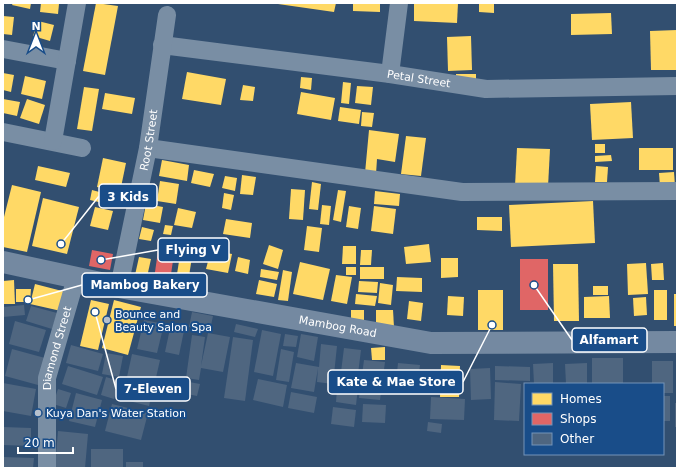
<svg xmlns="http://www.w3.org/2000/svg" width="680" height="471" font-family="'DejaVu Sans',sans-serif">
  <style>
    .homes { fill: #ffd966 }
    .shops { fill: #e06666 }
    .building { fill: #4f6680 }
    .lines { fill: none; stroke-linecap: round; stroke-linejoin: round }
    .minor { stroke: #798ea4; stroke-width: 18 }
    .secondary { stroke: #7489a1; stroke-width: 22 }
    .poi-dot { fill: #b7c1cd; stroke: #194d89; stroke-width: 1.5 }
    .labels { text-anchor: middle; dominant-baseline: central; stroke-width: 4; stroke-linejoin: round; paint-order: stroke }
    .street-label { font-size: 11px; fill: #fff; stroke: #194d89 }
    .poi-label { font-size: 11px; fill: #fff; stroke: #194d89; text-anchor: start }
    .leader { fill: none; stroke: #fff; stroke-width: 1.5 }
    .callout-dot { fill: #fff; stroke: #194d89; stroke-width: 1.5 }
    .callout { fill: #194d89; stroke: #fff; stroke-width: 1.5 }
    .callout-label { font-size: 12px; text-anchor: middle; font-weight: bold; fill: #fff }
  </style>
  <rect width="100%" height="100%" fill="#324f70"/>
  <!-- homes -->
  <g class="homes">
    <polygon points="13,3 31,3 30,9 12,5"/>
    <polygon points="41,3 59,4 58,14 40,12"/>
    <polygon points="96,3 118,6 105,75 83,71"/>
    <polygon points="271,3 336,3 334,12"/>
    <polygon points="353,3 380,3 380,12 353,11"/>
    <polygon points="414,3 458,3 457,23 414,21"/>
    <polygon points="479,3 494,3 494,13 479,12"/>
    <polygon points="611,13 612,34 571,35 571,14"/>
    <polygon points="3,16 14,17 12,35 3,34"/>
    <polygon points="38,21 54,25 50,41 33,36"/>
    <polygon points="677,30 677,70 651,70 650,31"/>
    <polygon points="471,36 472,70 448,71 447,37"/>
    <polygon points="187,72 226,79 221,105 182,99"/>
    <polygon points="3,73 14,75 11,92 3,90"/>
    <rect x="456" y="74" width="20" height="9"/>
    <polygon points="25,76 46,81 42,99 21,94"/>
    <polygon points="301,77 312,78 311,90 300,88"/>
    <polygon points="343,82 351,83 349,104 341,103"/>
    <polygon points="243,85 255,87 253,101 240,100"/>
    <polygon points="357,86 373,87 371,105 355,103"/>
    <polygon points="84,87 99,89 92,131 77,129"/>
    <polygon points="301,92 335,98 331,120 297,114"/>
    <polygon points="105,93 135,98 132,114 102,109"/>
    <polygon points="3,99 20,102 17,116 3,113"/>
    <polygon points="27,99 45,105 39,124 20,118"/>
    <polygon points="631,102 633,138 592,140 590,104"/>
    <polygon points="340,107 361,110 359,124 338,121"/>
    <polygon points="362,112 374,113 372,127 361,126"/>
    <polygon points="369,130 399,134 395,162 377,159 376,174 365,173"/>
    <polygon points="406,136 426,138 421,176 401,174"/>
    <rect x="595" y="144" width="10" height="9"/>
    <polygon points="517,148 550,149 548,187 515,186"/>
    <rect x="639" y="148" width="34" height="22"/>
    <polygon points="611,155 612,161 595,162 595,156"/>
    <polygon points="103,158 126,163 120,192 97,187"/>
    <polygon points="162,160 189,165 187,181 159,176"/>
    <polygon points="38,166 70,173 66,187 35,180"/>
    <polygon points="596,166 608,167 607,182 595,182"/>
    <polygon points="194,170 214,174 210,187 191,183"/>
    <polygon points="674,172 675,186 660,187 659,173"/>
    <polygon points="242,175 256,177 253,195 240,194"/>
    <polygon points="225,176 237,178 235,191 222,188"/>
    <polygon points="160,181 179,184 176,204 157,201"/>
    <polygon points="312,182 321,184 318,210 309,209"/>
    <polygon points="12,185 41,192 27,252 3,247 3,221"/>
    <polygon points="291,189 305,190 303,220 289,219"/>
    <polygon points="92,190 118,197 116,206 90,200"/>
    <polygon points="338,190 346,191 341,222 333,220"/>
    <polygon points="375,191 400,194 399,206 374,204"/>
    <polygon points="224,193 234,195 231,210 222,208"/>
    <polygon points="43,198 79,207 67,254 32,246"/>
    <polygon points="593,201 595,243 511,247 509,205"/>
    <polygon points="146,204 163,207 160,223 143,220"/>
    <polygon points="322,205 331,206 329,225 320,224"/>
    <polygon points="349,206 361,208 358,229 346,227"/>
    <polygon points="374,206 396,209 393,234 371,231"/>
    <polygon points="95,207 113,211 108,230 90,226"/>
    <polygon points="178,208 196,212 192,228 174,225"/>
    <polygon points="477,217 502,217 502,231 477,230"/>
    <polygon points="226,219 252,223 250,238 223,234"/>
    <polygon points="165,225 173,226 171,235 163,234"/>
    <polygon points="307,226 322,228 319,252 304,250"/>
    <polygon points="142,227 154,230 151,241 139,239"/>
    <polygon points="429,244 431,262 406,264 404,247"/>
    <polygon points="269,245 283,250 278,269 263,264"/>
    <polygon points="343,246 356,246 356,264 342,264"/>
    <polygon points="211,250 232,254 228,273 206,269"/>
    <polygon points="361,250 372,250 371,265 360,265"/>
    <polygon points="180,255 192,257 189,276 177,274"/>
    <polygon points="139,257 151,259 147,277 135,275"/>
    <polygon points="238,257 250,260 248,274 235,271"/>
    <polygon points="441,258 458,258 458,277 441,278"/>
    <polygon points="300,262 330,269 323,300 293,294"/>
    <polygon points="646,263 648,294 628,295 627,264"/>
    <polygon points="663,263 664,280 652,280 651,264"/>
    <polygon points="553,264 578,264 579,321 554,321"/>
    <rect x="346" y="267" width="10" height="8"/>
    <rect x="360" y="267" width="24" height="12"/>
    <polygon points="261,269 279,272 277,280 260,277"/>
    <polygon points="283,270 292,272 288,301 278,300"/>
    <polygon points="336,275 352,277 347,304 331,301"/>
    <polygon points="397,277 422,278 422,292 396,291"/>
    <polygon points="14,280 15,304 3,304 3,281"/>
    <polygon points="259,280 277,284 274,297 256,294"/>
    <polygon points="359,281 378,282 377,293 358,292"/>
    <polygon points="380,283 393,285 391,305 378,303"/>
    <polygon points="35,284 66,292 61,311 30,304"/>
    <rect x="593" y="286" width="15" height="9"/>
    <polygon points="16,289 31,289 30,302 16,302"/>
    <rect x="478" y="290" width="25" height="40"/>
    <rect x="654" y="290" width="13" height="30"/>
    <polygon points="356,294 377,296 375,306 355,304"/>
    <rect x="674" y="294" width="3" height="32"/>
    <polygon points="448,296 464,297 463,316 447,315"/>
    <polygon points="609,296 610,318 584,318 584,297"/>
    <polygon points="646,297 647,315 634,316 633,298"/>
    <polygon points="91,300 109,304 98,350 80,346"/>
    <polygon points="114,300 141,307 128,355 102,348"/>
    <polygon points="409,301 423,303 421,321 407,319"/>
    <polygon points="351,310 364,310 364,325 351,326"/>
    <polygon points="376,310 393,310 394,327 376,328"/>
    <polygon points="385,347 385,360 372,360 371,348"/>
    <polygon points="441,365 460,366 459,397 440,397"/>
  </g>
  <!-- shops -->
  <g class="shops">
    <polygon points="159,244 175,247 169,288 153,286"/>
    <polygon points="92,250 113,254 110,270 89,266"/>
    <rect x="520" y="259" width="28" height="51"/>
  </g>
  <!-- building -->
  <g class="building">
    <polygon points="24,305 25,315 3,317 3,307"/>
    <polygon points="31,306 57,313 52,329 26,321"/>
    <polygon points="192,312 213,316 210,330 189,327"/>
    <polygon points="144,320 164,324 157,353 137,349"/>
    <polygon points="15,321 46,330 39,352 9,344"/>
    <polygon points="171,324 185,326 179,355 165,352"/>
    <polygon points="236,324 258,329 255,337 234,332"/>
    <polygon points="262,330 281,334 273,376 254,372"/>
    <polygon points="208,333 230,337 223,372 201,368 199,380 186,378 192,335 205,337 201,366"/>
    <polygon points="285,334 298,336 296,347 283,346"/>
    <polygon points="301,334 318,337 314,361 297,357"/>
    <polygon points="233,337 253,340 245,401 224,398"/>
    <polygon points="321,344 337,346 333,384 317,382 318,368 314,392 291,388 296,363 319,367"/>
    <polygon points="71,345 103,354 98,371 66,363"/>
    <polygon points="344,348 361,350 358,374 341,372"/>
    <polygon points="12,349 45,358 38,385 5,376"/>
    <polygon points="281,349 294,352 289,382 276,380"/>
    <polygon points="106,353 123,356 119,377 102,374"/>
    <polygon points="132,354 160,360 155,382 127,377"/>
    <rect x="592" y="358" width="31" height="26"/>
    <polygon points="364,360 385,362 380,400 359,398"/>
    <polygon points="652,361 673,361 673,393 663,393 663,384 652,384"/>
    <polygon points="398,363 420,365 416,394 395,392"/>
    <polygon points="553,363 553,384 534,384 533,364"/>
    <polygon points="587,363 587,384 566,384 565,364"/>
    <polygon points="68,366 103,377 97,395 62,384"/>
    <polygon points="495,366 530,367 530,381 495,380"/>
    <polygon points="490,368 491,399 471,400 470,369"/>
    <polygon points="106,377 119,381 114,399 101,395"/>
    <polygon points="338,377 359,379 356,405 336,402"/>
    <polygon points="258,379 287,385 283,407 253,400"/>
    <polygon points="184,381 200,384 197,396 182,393"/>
    <polygon points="125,382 153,389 149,406 121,399"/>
    <polygon points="495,382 521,384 519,421 494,420"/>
    <polygon points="3,383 36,389 31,416 3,411"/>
    <polygon points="58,389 71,393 66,408 53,404"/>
    <polygon points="291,392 317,397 314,413 288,408"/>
    <polygon points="76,393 102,400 95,427 69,421"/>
    <rect x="663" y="396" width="7" height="25"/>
    <polygon points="431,397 465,399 464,420 430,419"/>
    <rect x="675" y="403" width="2" height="24"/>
    <polygon points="112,404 148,413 141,440 105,431"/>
    <polygon points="363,404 386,405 385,423 362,422"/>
    <polygon points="333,407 356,410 354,427 331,424"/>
    <polygon points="428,422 442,424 441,433 427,431"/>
    <polygon points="3,427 31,428 31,446 3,445"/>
    <polygon points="58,431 88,434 85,468 55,468"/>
    <rect x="91" y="449" width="32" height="19"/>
    <polygon points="3,457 34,458 33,468 3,468"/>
    <rect x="126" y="462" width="17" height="6"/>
  </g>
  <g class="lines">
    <!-- minor -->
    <g class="minor">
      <path id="s1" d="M162 45 390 74 486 89 677 86"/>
      <polyline points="3,49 67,61"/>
      <polyline points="390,74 399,3"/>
      <polyline points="3,132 82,148"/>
      <polyline points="53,141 77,3"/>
      <polyline points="148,148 462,192 677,191"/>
      <path id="s2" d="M119 287 148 148 167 15"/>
      <path id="s3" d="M47 468V378L76 278"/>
    </g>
    <!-- secondary -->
    <path class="secondary" id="s4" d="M3 262 119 287 431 343 677 342"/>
  </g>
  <!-- markers -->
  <g class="poi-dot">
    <circle cx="107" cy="320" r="4"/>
    <circle cx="38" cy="413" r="4"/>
  </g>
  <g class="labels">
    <!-- street labels -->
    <g class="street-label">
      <text stroke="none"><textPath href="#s1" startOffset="259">Petal Street</textPath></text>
      <text stroke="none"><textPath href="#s2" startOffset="150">Root Street</textPath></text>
      <text stroke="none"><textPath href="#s4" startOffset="341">Mambog Road</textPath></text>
      <text stroke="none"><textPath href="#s3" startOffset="121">Diamond Street</textPath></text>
    </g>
    <!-- poi labels -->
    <g class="poi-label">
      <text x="115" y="314">Bounce and<tspan x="115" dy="13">Beauty Salon Spa</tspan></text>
      <text x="46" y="413">Kuya Dan's Water Station</text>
    </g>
  </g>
  <!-- callouts -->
  <path class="leader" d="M61 244L99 196M101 260L158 250M28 300L82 285M534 285L572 340M492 325L463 382M95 312L116 389"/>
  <g class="callout-dot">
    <circle cx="61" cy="244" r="4"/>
    <circle cx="101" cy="260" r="4"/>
    <circle cx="28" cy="300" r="4"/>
    <circle cx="534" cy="285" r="4"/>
    <circle cx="492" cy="325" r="4"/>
    <circle cx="95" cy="312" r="4"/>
  </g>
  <g class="callout">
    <rect x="99" y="184" width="58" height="24" rx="4"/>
    <rect x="158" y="238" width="71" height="24" rx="4"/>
    <rect x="82" y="273" width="125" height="24" rx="4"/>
    <rect x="572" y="328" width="75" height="24" rx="4"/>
    <rect x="328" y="370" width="135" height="24" rx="4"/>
    <rect x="116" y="377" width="74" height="24" rx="4"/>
  </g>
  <g class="callout-label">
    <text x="128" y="201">3 Kids</text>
    <text x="193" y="254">Flying V</text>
    <text x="145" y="289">Mambog Bakery</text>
    <text x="609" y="344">Alfamart</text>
    <text x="396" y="386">Kate &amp; Mae Store</text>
    <text x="153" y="393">7-Eleven</text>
  </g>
  <!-- border -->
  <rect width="680" height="471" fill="none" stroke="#ffffff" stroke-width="8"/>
  <!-- legend -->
  <rect x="524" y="383" width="140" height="72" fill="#194d89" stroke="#7594b8"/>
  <rect x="532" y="393" width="20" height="12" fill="#ffd966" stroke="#7594b8"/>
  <text x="560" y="403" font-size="12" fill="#ffffff">Homes</text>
  <rect x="532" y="413" width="20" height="12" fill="#e06666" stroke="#7594b8"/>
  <text x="560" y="423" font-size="12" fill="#ffffff">Shops</text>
  <rect x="532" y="433" width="20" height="12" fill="#4f6680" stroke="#7594b8"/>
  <text x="560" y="443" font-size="12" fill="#ffffff">Other</text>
  <!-- north arrow -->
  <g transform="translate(36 36)" stroke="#194d89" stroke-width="3" paint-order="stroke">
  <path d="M0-3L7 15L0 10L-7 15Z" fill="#ffffff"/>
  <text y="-6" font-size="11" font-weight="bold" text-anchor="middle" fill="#ffffff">N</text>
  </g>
  <!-- scale -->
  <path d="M18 447v6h55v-6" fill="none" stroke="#ffffff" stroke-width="2"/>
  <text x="24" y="447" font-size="12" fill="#ffffff" stroke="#194d89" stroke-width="3" paint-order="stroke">20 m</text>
</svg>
